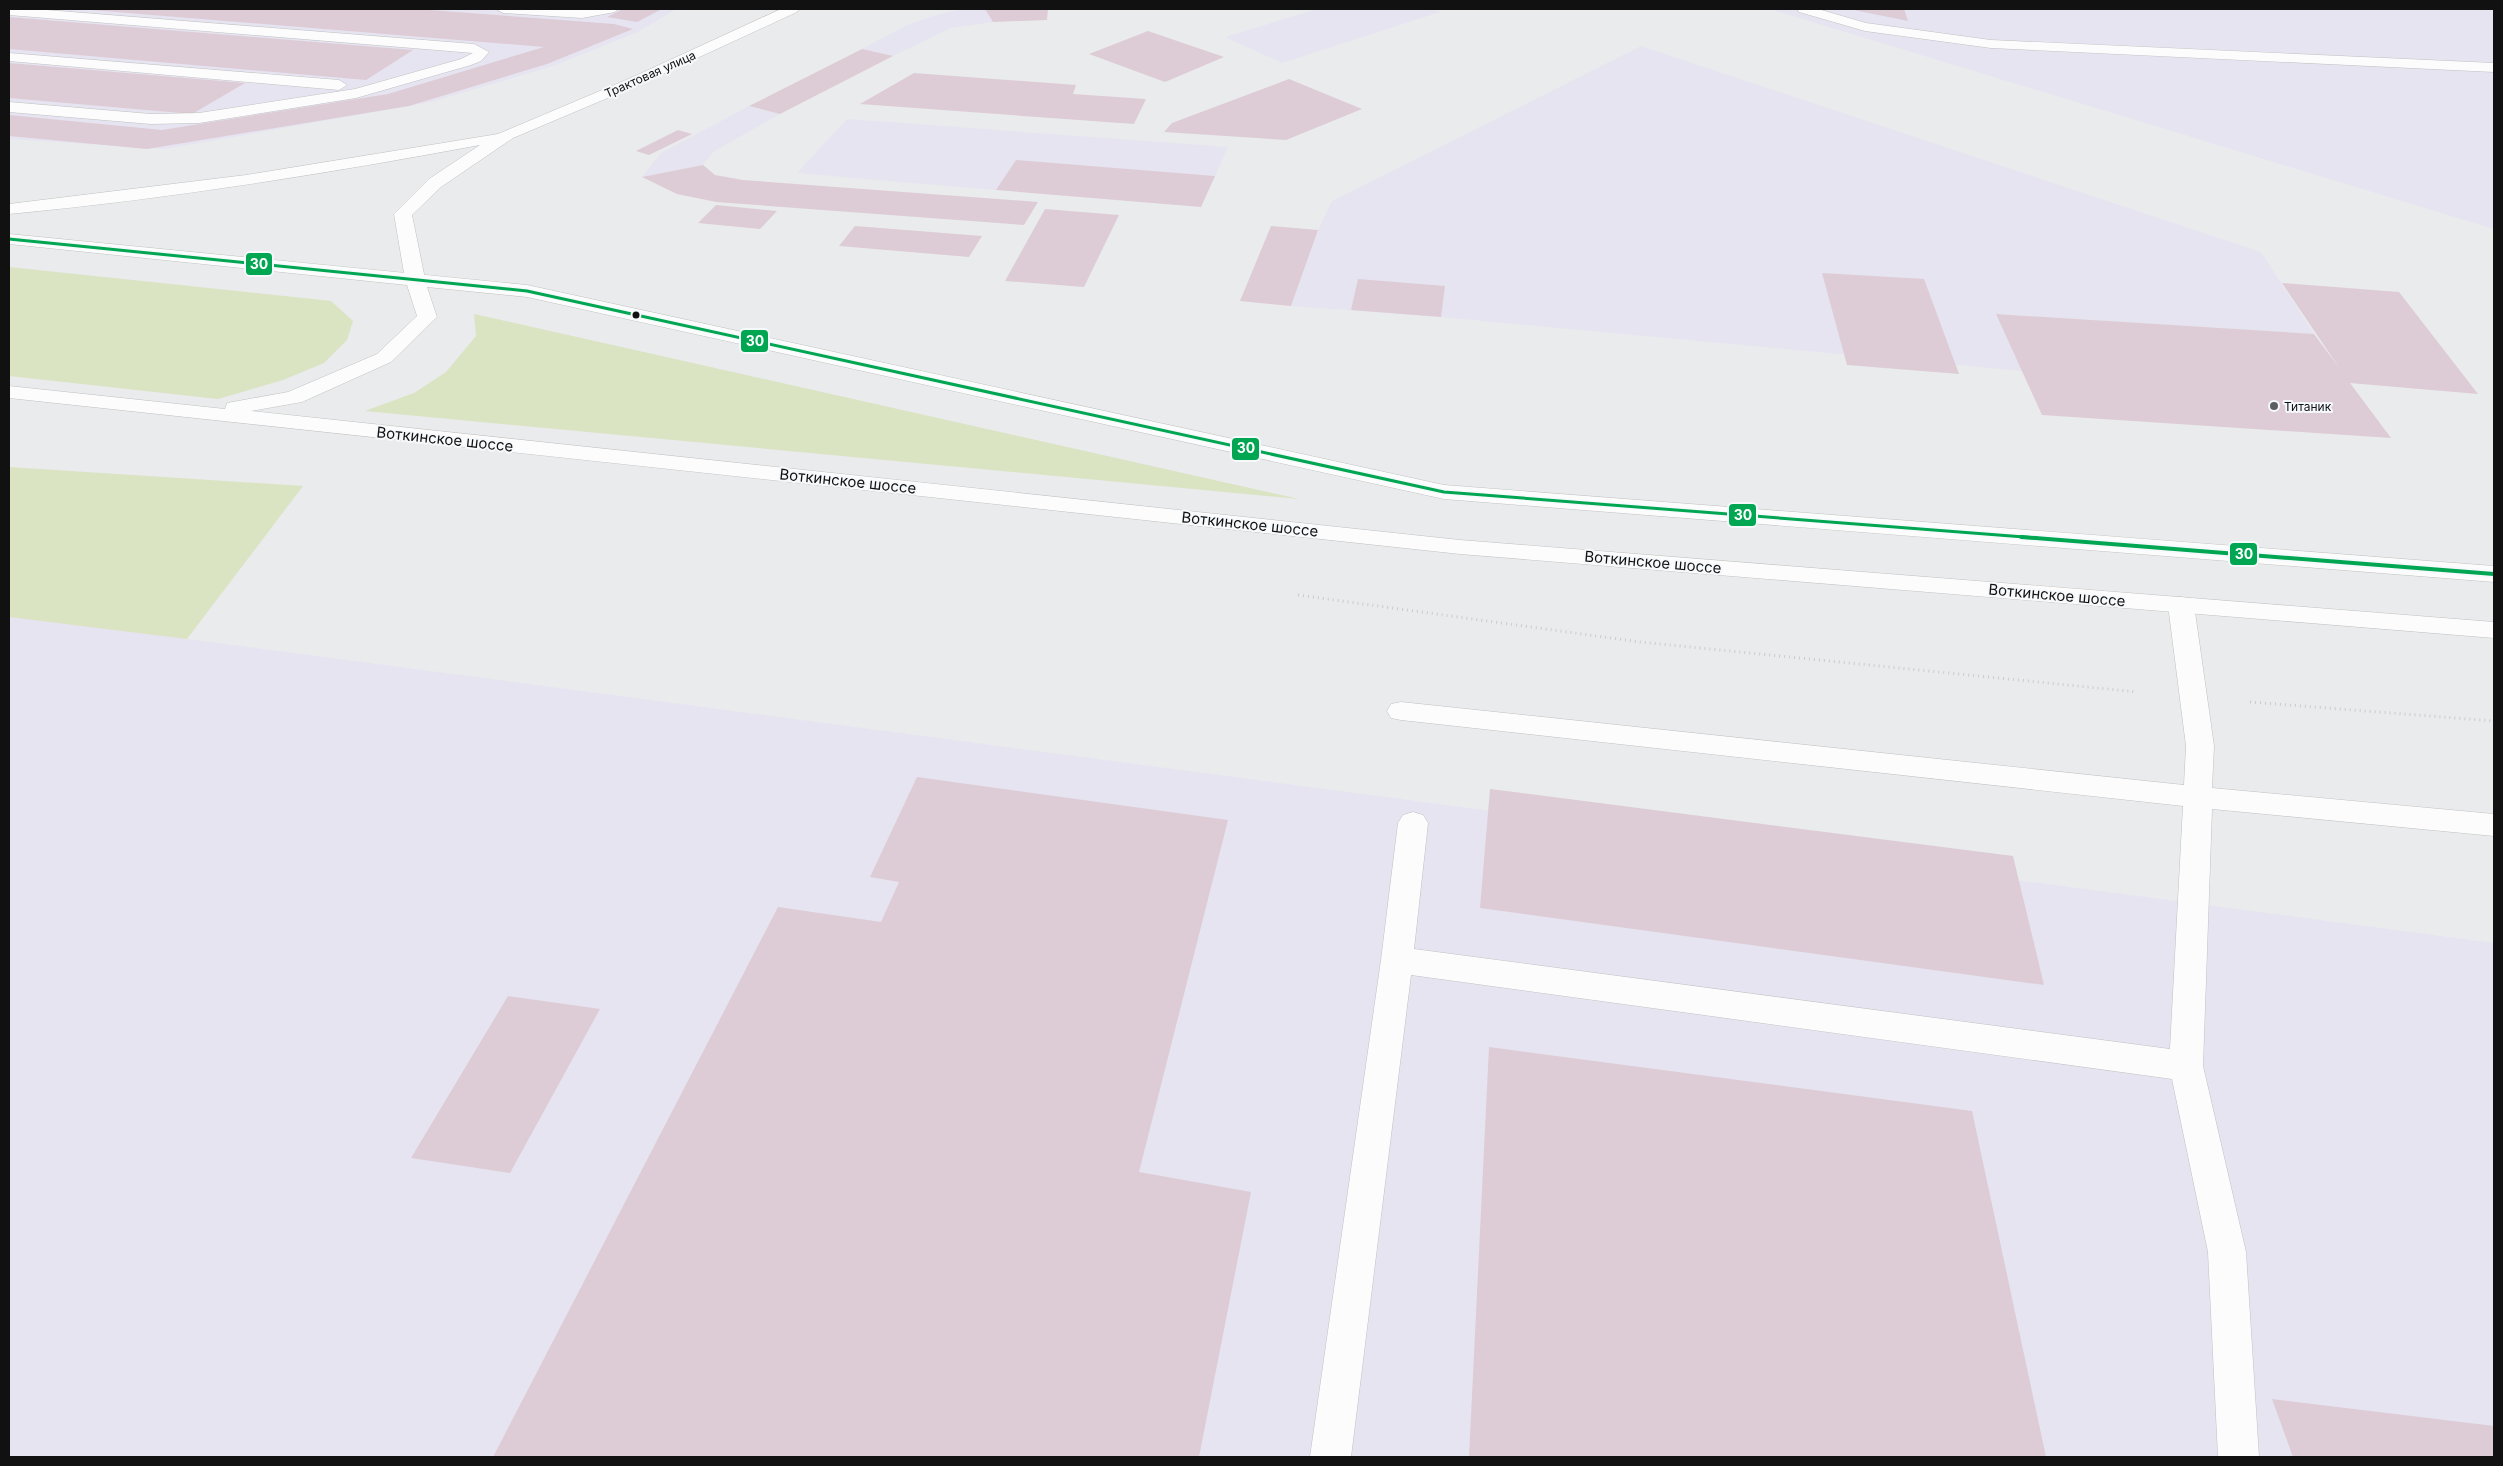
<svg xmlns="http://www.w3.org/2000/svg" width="2503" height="1466" font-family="Inter,sans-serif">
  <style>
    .industrial { fill: #e6e4f1 }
    .green { fill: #dae3c2 }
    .building { fill: #ddccd5 }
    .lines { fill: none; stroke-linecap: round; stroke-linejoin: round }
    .minor-casing { stroke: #c0c1c2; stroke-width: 1 }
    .major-casing { stroke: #c0c1c2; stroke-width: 1 }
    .path { stroke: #cbcbcb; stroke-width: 3; stroke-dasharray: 1 4; stroke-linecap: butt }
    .minor { fill: #fcfcfc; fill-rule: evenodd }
    .major { fill: #fcfcfc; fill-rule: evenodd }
    .bus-1-far1-casing { stroke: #f6f9fc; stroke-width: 6 }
    .bus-1-casing { stroke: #f6f9fc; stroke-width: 8 }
    .bus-1-far1 { stroke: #00a651; stroke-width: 3 }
    .bus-1 { stroke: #00a651; stroke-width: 4 }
    .bus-dot { fill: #111112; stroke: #f6f9fc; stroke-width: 2 }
    .poi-dot { fill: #5d5d5f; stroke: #f6f9fc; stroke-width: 2 }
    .labels { text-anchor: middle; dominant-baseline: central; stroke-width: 4; stroke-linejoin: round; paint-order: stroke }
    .far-street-label { font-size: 12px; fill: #111112; stroke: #f6f9fc }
    .far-poi-label { font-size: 12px; fill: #111112; stroke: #f6f9fc; text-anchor: start }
    .street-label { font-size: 15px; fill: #111112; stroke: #f6f9fc }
    .line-badge { stroke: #f6f9fc; stroke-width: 2 }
    .badge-label { font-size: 14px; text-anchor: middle; font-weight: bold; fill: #fff }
  </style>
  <rect width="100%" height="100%" fill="#eaebed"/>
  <!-- industrial -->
  <g class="industrial">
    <polygon points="9,9 676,9 638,32 553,66 431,102 165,149 9,139"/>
    <polygon points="964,9 985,9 993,22 951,28 893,56 862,49 905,26 936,15"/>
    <polygon points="1317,9 1431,9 1440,12 1282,63 1225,37"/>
    <polygon points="1770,9 2494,9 2494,229"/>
    <polygon points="1641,46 2261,252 2314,334 1996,314 2022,371 1441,317 1291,306 1318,230 1332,201"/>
    <polygon points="749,106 780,114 713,152 703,165 642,177 661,153"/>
    <polygon points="847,119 1228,147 1215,176 1016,161 996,190 797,173"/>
    <polygon points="9,613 187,639 2494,943 2494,1457 9,1457"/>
  </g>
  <!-- green -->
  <g class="green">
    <polygon points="9,267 331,301 353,321 347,340 324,363 283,380 218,399 9,376"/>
    <polygon points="474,314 1299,499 365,411 414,393 446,372 476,336"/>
    <polygon points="9,467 303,486 187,639 9,617"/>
  </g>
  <!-- building -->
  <g class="building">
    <polygon points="79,9 417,9 614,24 633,29 547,64 409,106 147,149 9,136 9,115 162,130 388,94 544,47"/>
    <polygon points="623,9 662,9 637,22 607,17"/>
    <polygon points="985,9 1048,9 1047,20 993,22"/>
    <polygon points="1854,9 1904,9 1908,21 1854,10"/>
    <polygon points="9,17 413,50 366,80 9,49"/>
    <polygon points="1148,31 1224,57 1165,82 1089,54"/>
    <polygon points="862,49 893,56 780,114 749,106"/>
    <polygon points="9,63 245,83 192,114 9,98"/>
    <polygon points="914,73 1076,85 1073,94 1146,99 1134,124 860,104"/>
    <polygon points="1289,79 1362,109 1286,140 1164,132 1172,123"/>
    <polygon points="678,130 692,134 649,155 636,151"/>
    <polygon points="1016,160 1215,176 1201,207 996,190"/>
    <polygon points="703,165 715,175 743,180 1038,202 1024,225 716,202 677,194 642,177"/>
    <polygon points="716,205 777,211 760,229 698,223"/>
    <polygon points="1045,209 1119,215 1084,287 1005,281"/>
    <polygon points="855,226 982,236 969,257 839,246"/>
    <polygon points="1271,226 1318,230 1291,306 1240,301"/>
    <polygon points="1822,273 1924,279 1959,374 1847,365"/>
    <polygon points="1358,279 1445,286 1441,317 1351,310"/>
    <polygon points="2282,283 2399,292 2478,394 2350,383 2391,438 2042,415 1996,314 2314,334 2340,369"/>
    <polygon points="917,777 1228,820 1139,1172 1251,1192 1199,1457 493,1457 778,907 881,922 899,882 870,877"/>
    <polygon points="1490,789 2013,856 2044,985 1480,908"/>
    <polygon points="508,996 600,1009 510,1173 411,1158"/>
    <polygon points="1489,1047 1972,1111 2046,1457 1469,1457"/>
    <polygon points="2272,1399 2494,1426 2494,1457 2293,1457"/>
  </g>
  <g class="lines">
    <defs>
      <g id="minor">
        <polygon points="9,9 34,9 474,44 489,52 481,61 471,65 356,98 199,123 151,124 9,112 9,102 151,114 199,113 355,89 461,59 473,53 9,15"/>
        <polygon points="496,9 617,9 615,12 582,18 503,13"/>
        <path d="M781 9H799L797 12 643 83 513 138 441 187 412 215 425 279 422 283H408L405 279 394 214 429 179 480 145C324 174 167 199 9 214V204L246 175 498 134 633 77Z"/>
        <polygon points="1797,9 1818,9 1866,23 1991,40 2494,63 2494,72 1991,48 1865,31 1799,12"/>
        <polygon points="9,53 339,80 347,85 339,90 9,61"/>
        <polygon points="2181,597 2190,599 2194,605 2214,746 2212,788 2494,814 2494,836 2212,809 2203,1066 2246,1252 2259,1457 2218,1457 2208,1252 2172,1079 1411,975 1351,1457 1310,1457 1381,960 1398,823 1403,815 1413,812 1423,815 1428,823 1414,949 2170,1049 2183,806 1401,720 1391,718 1387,711 1391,704 1401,702 2184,785 2186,746 2168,605 2172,599"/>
      </g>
      <polygon id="major" points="9,234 527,285 1444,485 2494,566 2494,582 1444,499 527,297 427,287 437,317 391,362 302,402 251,411 1460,540 2494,622 2494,638 1460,554 9,398 9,386 225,409 227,403 288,392 377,354 417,316 407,285 9,244"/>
    </defs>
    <!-- minor casing -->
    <use href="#minor" class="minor-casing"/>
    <!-- major casing -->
    <use href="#major" class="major-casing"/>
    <!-- path -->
    <g class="path">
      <polyline points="1298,595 1640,642 2137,692"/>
      <polyline points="2250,702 2494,721"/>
    </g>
    <!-- minor -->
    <use href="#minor" class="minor"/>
    <!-- major -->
    <use href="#major" class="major"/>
    <defs>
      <polyline id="bus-1-far1" points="9,239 527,291 1444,492 2037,538"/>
      <polyline id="bus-1" points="2021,537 2494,574"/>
    </defs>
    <!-- bus-1-far1 casing -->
    <use href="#bus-1-far1" class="bus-1-far1-casing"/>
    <!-- bus-1 casing -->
    <use href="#bus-1" class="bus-1-casing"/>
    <!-- bus-1-far1 -->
    <use href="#bus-1-far1" class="bus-1-far1"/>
    <!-- bus-1 -->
    <use href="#bus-1" class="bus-1"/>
  </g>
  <!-- markers -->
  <circle class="bus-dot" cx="636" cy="315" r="4.5"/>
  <circle class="poi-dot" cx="2274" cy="406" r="5"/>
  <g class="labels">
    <!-- far-street labels -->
    <g class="far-street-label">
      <text transform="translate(650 74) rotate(-24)">Трактовая улица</text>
    </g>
    <!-- far-poi labels -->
    <g class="far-poi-label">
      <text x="2284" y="406">Титаник</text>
    </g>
    <!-- street labels -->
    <g class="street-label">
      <text transform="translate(445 439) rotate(6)">Воткинское шоссе</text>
      <text transform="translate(848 481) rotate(6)">Воткинское шоссе</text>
      <text transform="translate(1250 524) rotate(6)">Воткинское шоссе</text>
      <text transform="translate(1653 562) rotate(5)">Воткинское шоссе</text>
      <text transform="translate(2057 595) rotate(5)">Воткинское шоссе</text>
    </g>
  </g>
  <g class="line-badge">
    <rect x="245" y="252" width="28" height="24" rx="5" fill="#00a651"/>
    <rect x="740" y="329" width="29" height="24" rx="5" fill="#00a651"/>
    <rect x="1231" y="437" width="29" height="24" rx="5" fill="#00a651"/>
    <rect x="1728" y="503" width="29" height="24" rx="5" fill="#00a651"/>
    <rect x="2229" y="542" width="29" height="24" rx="5" fill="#00a651"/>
  </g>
  <g class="badge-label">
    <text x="259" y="269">30</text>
    <text x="755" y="346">30</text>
    <text x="1246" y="453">30</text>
    <text x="1743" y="520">30</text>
    <text x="2244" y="559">30</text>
  </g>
  <!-- border -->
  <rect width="2503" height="1466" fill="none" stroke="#111112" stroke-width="20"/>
</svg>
